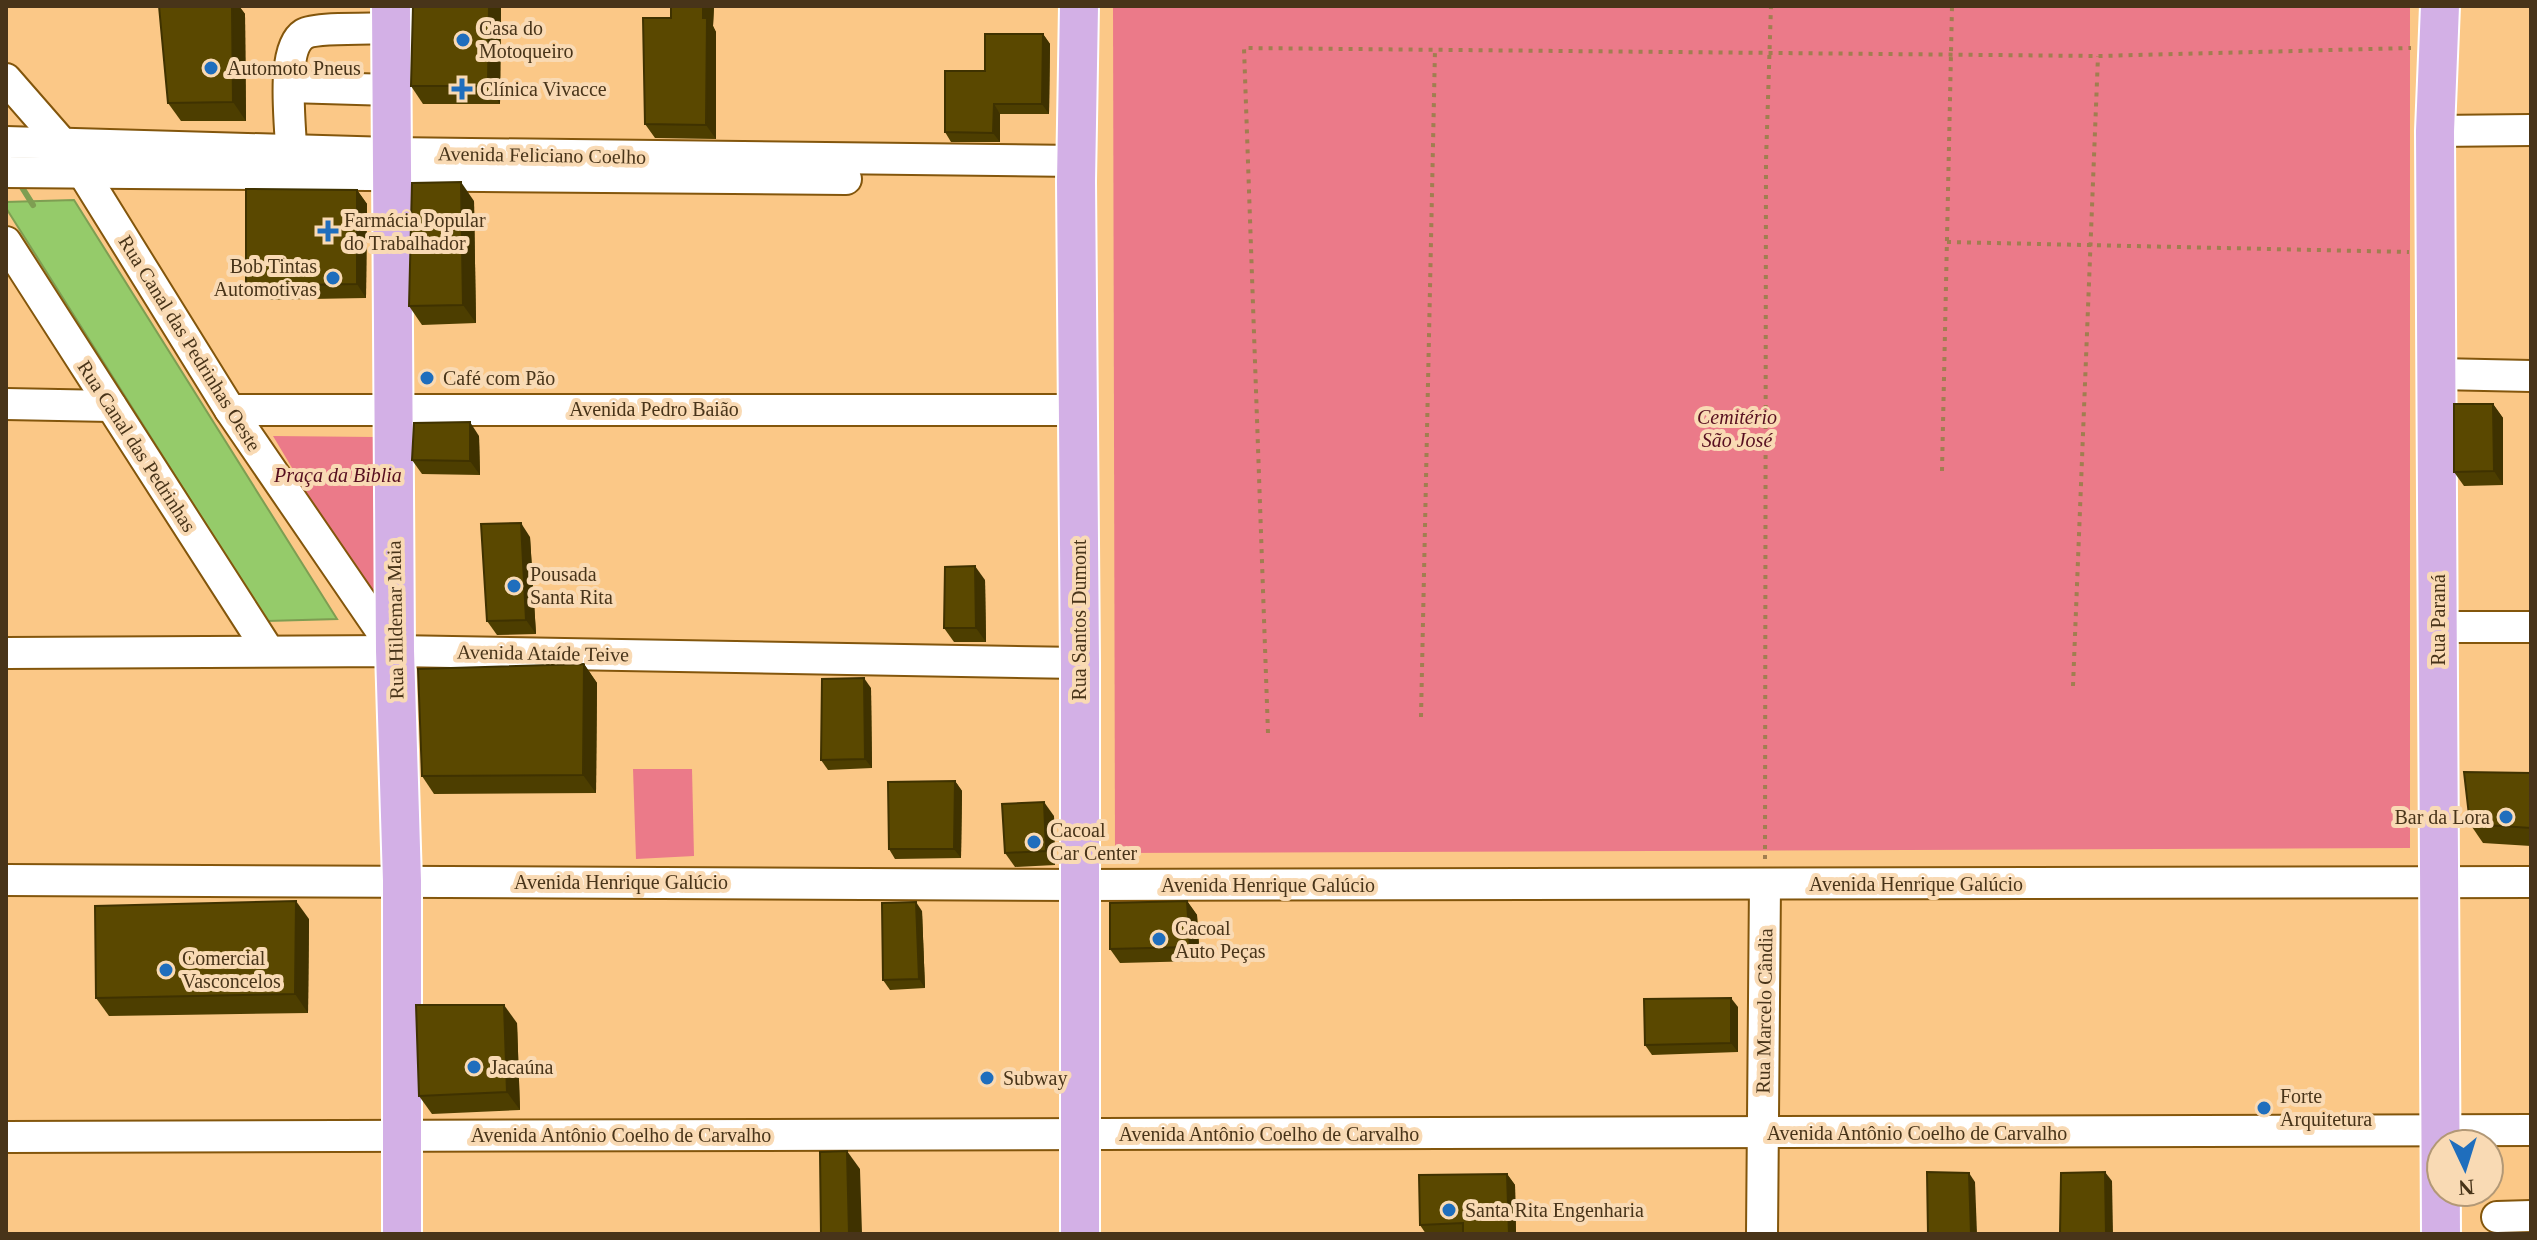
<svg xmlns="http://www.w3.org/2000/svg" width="2537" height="1240" font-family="'Times New Roman',serif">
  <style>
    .green { fill: #eb7a89 }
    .water { fill: #95cb6a; stroke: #7e9e52; stroke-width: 2 }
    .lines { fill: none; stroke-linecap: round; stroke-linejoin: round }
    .stream { stroke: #7e9e52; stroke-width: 6 }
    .minor-casing { stroke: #83560c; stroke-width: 34 }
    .major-casing { stroke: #fff; stroke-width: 42 }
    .path { stroke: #a17e50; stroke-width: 4; stroke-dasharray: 4 6; stroke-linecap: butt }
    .minor { stroke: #fff; stroke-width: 30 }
    .major { stroke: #d3b0e6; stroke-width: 38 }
    .wall { fill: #4d3e00 }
    .shaded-wall { fill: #3f3200 }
    .building { fill: #5a4800; stroke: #3f3200; stroke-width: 2 }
    .poi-dot { fill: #1f6ebd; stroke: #f9dab4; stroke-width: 3 }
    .labels { text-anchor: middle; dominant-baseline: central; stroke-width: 8; stroke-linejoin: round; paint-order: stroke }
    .poi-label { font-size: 20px; fill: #483419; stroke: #f9dab4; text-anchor: start }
    .street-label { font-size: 20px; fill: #483419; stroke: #f9dab4 }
    .park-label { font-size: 20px; font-style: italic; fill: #560e1f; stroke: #f9dab4 }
  </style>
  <rect width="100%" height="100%" fill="#fbc887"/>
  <!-- green -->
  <g class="green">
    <polygon points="1113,6 2410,6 2410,848 1115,853"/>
    <polygon points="273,436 375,437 375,607"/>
    <polygon points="633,769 692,769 694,856 636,859"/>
  </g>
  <!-- water -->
  <polygon class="water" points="74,200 337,619 267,621 6,208 6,202"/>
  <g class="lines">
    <!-- stream -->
    <polyline class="stream" points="18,181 33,205"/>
    <defs>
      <g id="minor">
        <polyline points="6,79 61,142 83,173 230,410 395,651"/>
        <polyline points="289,87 391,90"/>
        <polyline points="2435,131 2531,130"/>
        <polyline points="6,142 391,153 1077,161"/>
        <path d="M291 150C291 126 280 49 304 34 316 27 374 29 391 28"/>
        <polyline points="6,172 846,179"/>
        <polyline points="6,242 268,650"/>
        <polyline points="2438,374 2531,376"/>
        <polyline points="6,404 111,406"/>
        <polyline points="230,410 1078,410"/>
        <polyline points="2438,627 2531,627"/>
        <polyline points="6,653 395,651 1080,663"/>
        <polyline points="6,880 1080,885 2531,882"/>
        <polyline points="6,1137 2531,1130"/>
        <polyline points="2497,1217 2531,1216"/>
        <polyline points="1762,1234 1765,884"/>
      </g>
      <g id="major">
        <polyline points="391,6 395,651 402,881 402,1234"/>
        <polyline points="1079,6 1076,181 1080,663 1080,1234"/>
        <polyline points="2440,6 2435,131 2441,1234"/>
      </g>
    </defs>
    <!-- minor casing -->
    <use href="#minor" class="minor-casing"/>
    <!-- major casing -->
    <use href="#major" class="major-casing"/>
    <!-- path -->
    <g class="path">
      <polyline points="1947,242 2409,252"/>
      <polyline points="1942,471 1952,6"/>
      <polyline points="2073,686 2098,56"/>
      <polyline points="1421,717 1435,50"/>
      <polyline points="1268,733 1244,48 2098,56 2411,48"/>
      <polyline points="1765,859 1766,161 1771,6"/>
    </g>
    <!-- minor -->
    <use href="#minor" class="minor"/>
    <!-- major -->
    <use href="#major" class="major"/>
  </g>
  <!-- wall -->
  <g class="wall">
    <polygon points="159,6 239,6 245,14 246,121 181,121 168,103"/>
    <polygon points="501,6 500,104 423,104 411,86"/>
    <polygon points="671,6 714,6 713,26 716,32 716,139 655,138 645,124 671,18"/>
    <polygon points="1043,34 1050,44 1049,114 1000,114 1000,142 951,142 945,132 985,71"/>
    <polygon points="357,190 367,204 366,298 256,300 246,286"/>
    <polygon points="474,201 476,323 422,325 409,306"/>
    <polygon points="2493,404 2503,418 2503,485 2464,486 2454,472"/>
    <polygon points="479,436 480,475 422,474 412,460"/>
    <polygon points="530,537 536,634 497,635 487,621"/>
    <polygon points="985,580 986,642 954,642 944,628"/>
    <polygon points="584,664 597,683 596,793 434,794 422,776"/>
    <polygon points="871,688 872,768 828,770 821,760"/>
    <polygon points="2531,773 2531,846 2483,843 2470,824"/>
    <polygon points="955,781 962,791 961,858 895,859 889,849"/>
    <polygon points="1054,816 1055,865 1015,867 1005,853"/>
    <polygon points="1187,901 1197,915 1200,961 1120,963 1110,949"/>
    <polygon points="922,911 925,988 890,990 883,980"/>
    <polygon points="309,919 308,1013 109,1016 96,998"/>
    <polygon points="1738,1007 1738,1052 1652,1055 1645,1045"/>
    <polygon points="517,1023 520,1110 432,1114 419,1096"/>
    <polygon points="1507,1174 1515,1185 1516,1234 1426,1234 1420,1225"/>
  </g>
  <!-- shaded-wall -->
  <g class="shaded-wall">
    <polygon points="232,6 239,6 245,14 246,121 233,102"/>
    <polygon points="489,6 501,6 500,104 488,86"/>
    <polygon points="703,6 714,6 713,26 716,32 716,139 706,125"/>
    <polygon points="1043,34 1050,44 1049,114 1042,104"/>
    <polygon points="994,104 1000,114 1000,142 993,133"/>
    <polygon points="461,182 474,201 476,323 463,305"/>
    <polygon points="357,190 367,204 366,298 357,284"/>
    <polygon points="2493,404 2503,418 2503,485 2494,471"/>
    <polygon points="470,422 479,436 480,475 470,461"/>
    <polygon points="521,523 530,537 536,634 526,620"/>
    <polygon points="975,566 985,580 986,642 976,628"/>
    <polygon points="584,664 597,683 596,793 583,775"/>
    <polygon points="864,678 871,688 872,768 865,759"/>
    <polygon points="955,781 962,791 961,858 954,849"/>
    <polygon points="1044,802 1054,816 1055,865 1046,851"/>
    <polygon points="296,901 309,919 308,1013 295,994"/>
    <polygon points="1187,901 1197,915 1200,961 1190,947"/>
    <polygon points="916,902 922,911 925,988 919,979"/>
    <polygon points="1731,998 1738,1007 1738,1052 1731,1043"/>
    <polygon points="504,1005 517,1023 520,1110 507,1092"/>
    <polygon points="847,1151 860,1169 862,1234 849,1234"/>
    <polygon points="2105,1172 2112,1181 2113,1234 2106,1234"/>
    <polygon points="1969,1173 1975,1182 1977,1234 1971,1234"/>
    <polygon points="1507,1174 1515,1185 1516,1234 1509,1234"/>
  </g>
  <!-- building -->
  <g class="building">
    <polygon points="159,6 232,6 233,102 168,103"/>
    <polygon points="413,6 489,6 488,86 411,86"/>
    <polygon points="671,6 703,6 703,18 707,18 706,125 645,124 643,18 671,18"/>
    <polygon points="985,34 1043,34 1042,104 994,104 993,133 945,132 945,71 985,71"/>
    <polygon points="461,182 463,305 409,306 412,183"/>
    <polygon points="246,189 357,190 357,284 246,286"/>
    <polygon points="2454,404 2493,404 2494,471 2454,472"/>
    <polygon points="470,422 470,461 412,460 414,423"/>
    <polygon points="521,523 526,620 487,621 481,524"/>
    <polygon points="975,566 976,628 944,628 945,567"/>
    <polygon points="584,664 583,775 422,776 418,669"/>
    <polygon points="864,678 865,759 821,760 822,679"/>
    <polygon points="2464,772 2531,773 2531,828 2470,824"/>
    <polygon points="955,781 954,849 889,849 888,782"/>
    <polygon points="1044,802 1046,851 1005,853 1002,804"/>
    <polygon points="296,901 295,994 96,998 95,906"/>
    <polygon points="1187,901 1190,947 1110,949 1110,903"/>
    <polygon points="916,902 919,979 883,980 882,903"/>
    <polygon points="1731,998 1731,1043 1645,1045 1644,999"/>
    <polygon points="416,1005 504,1005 507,1092 419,1096"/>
    <polygon points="847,1151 849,1234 821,1234 820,1152"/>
    <polygon points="1927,1172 1969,1173 1971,1234 1928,1234"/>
    <polygon points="2105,1172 2106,1234 2060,1234 2061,1173"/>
    <polygon points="1507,1174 1509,1234 1463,1234 1463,1223 1420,1225 1419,1175"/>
  </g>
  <!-- markers -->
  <g class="poi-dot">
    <circle cx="463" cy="40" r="8"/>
    <circle cx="211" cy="68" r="8"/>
    <path d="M458 77h8v8h8v8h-8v8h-8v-8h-8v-8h8z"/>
    <path d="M324 219h8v8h8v8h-8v8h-8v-8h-8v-8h8z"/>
    <circle cx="333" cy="278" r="8"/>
    <circle cx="427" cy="378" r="8"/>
    <circle cx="514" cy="586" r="8"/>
    <circle cx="2506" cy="817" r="8"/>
    <circle cx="1034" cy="842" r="8"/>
    <circle cx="1159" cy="939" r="8"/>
    <circle cx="166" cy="970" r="8"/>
    <circle cx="474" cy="1067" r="8"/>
    <circle cx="987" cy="1078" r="8"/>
    <circle cx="2264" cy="1108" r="8"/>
    <circle cx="1449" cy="1210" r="8"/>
  </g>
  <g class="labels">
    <!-- poi labels -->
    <g class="poi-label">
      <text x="479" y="28">Casa do<tspan x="479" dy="23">Motoqueiro</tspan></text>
      <text x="227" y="68">Automoto Pneus</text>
      <text x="480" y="89">Clínica Vivacce</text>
      <text x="344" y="220">Farmácia Popular<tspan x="344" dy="23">do Trabalhador</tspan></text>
      <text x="317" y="266" text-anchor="end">Bob Tintas<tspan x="317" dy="23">Automotivas</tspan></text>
      <text x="443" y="378">Café com Pão</text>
      <text x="530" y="574">Pousada<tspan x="530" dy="23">Santa Rita</tspan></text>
      <text x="2490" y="817" text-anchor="end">Bar da Lora</text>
      <text x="1050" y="830">Cacoal<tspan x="1050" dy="23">Car Center</tspan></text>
      <text x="1175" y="928">Cacoal<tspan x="1175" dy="23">Auto Peças</tspan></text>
      <text x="182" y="958">Comercial<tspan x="182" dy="23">Vasconcelos</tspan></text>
      <text x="490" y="1067">Jacaúna</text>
      <text x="1003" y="1078">Subway</text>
      <text x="2280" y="1096">Forte<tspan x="2280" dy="23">Arquitetura</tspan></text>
      <text x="1465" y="1210">Santa Rita Engenharia</text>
    </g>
    <!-- street labels -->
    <g class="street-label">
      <text transform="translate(542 155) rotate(1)">Avenida Feliciano Coelho</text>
      <text transform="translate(190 343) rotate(58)">Rua Canal das Pedrinhas Oeste</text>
      <text x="654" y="409">Avenida Pedro Baião</text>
      <text transform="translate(137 446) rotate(57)">Rua Canal das Pedrinhas</text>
      <text transform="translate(395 620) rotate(-91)">Rua Hildemar Maia</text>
      <text transform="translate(1079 620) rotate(-90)">Rua Santos Dumont</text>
      <text transform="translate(2438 620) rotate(-90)">Rua Paraná</text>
      <text transform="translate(543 653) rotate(1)">Avenida Ataíde Teive</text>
      <text x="621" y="882">Avenida Henrique Galúcio</text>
      <text x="1916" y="884">Avenida Henrique Galúcio</text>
      <text x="1268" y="885">Avenida Henrique Galúcio</text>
      <text transform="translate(1764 1011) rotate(-89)">Rua Marcelo Cândia</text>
      <text x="1917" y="1133">Avenida Antônio Coelho de Carvalho</text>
      <text x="1269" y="1134">Avenida Antônio Coelho de Carvalho</text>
      <text x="621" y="1135">Avenida Antônio Coelho de Carvalho</text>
    </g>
    <!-- park labels -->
    <g class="park-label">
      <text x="1737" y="417">Cemitério<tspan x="1737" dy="23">São José</tspan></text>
      <text x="338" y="475">Praça da Biblia</text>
    </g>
  </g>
  <!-- border -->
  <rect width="2537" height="1240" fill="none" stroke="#483419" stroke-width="16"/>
  <!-- north arrow -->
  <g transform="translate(2465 1168) rotate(176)"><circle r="38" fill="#f9dab4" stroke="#b29876" stroke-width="2"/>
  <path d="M0-6L14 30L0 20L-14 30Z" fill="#1f6ebd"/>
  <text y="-12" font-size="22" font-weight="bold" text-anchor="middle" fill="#483419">N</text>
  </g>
</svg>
